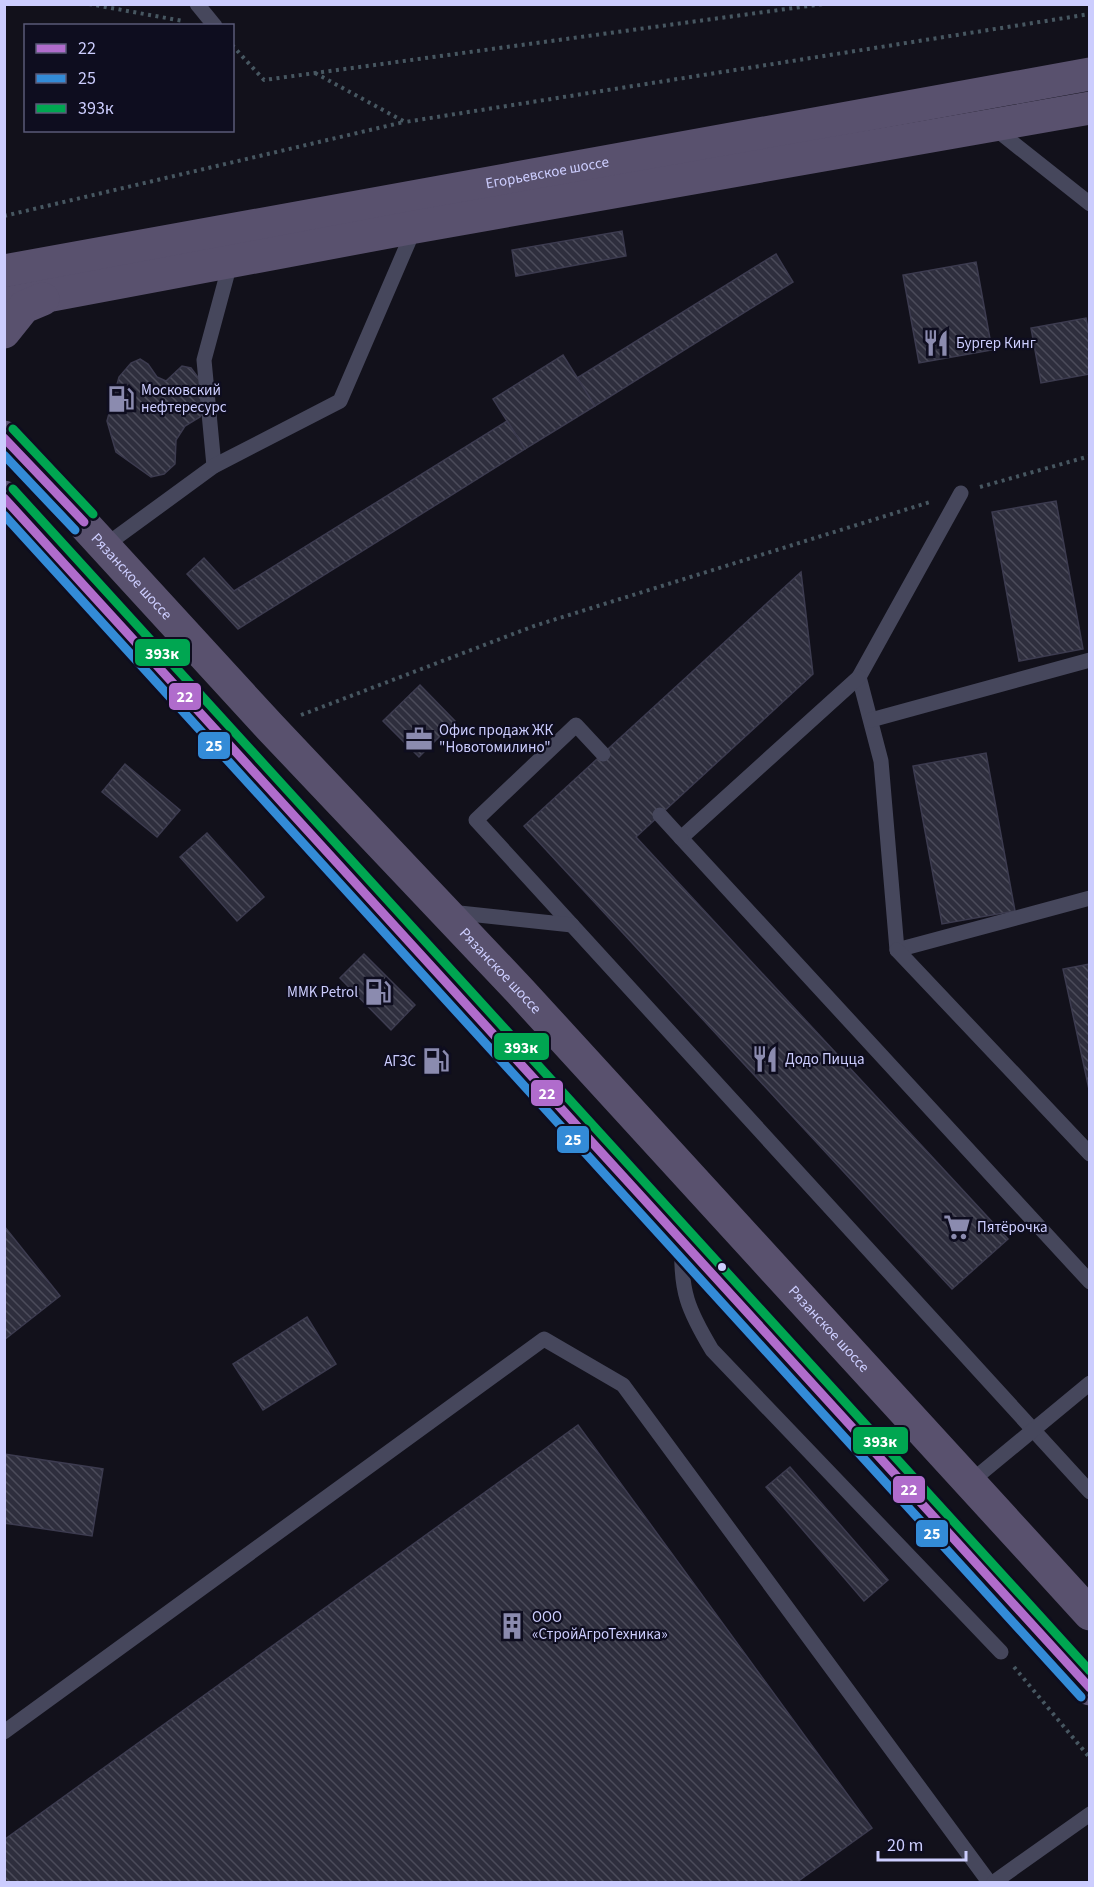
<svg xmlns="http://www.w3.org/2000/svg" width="1094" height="1887" font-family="'Source Sans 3',sans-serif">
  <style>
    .building { fill: url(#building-back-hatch); stroke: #3c3b4f; stroke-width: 1.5 }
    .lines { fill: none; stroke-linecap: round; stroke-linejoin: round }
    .path { stroke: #475761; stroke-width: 4; stroke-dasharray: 3 4.5; stroke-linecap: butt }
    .lane { stroke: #46475c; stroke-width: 15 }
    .primary { stroke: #59516e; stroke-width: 33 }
    .bus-1-casing { stroke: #0e0d1f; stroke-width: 14 }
    .bus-2-casing { stroke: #0e0d1f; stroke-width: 14 }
    .bus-3-casing { stroke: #0e0d1f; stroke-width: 14 }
    .bus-1 { stroke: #b06ccc; stroke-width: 9 }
    .bus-2 { stroke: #338bd7; stroke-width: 9 }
    .bus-3 { stroke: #00a651; stroke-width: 9 }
    .bus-dot { fill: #cccdfe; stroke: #0e0d1f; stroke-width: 2 }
    .labels { text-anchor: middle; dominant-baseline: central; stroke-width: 4.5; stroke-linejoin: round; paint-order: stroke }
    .street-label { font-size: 15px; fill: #cccdfe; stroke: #0e0d1f }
    .poi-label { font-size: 15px; fill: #cccdfe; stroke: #0e0d1f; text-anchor: start }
    .line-badge { stroke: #0e0d1f; stroke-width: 2 }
    .badge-label { font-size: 16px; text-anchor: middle; font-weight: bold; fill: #fff }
  </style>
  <defs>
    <pattern id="building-back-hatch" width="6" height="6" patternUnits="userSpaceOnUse" patternTransform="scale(1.5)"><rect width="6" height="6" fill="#2e2e3d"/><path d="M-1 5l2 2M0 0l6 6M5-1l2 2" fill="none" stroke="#4b4b5a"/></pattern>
  </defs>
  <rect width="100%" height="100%" fill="#12111b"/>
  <!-- building -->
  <g class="building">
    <polygon points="622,231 626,256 516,276 512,250"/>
    <polygon points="776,254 793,282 595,406 577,378"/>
    <polygon points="976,262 992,350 919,363 903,275"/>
    <polygon points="1086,318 1090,339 1090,374 1041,383 1031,328"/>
    <polygon points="563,355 595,406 525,449 493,399"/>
    <polygon points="140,359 148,364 157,377 166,381 182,366 191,368 200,380 206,407 200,417 185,426 176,440 175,464 164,474 151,477 116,452 107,421 119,377 131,363"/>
    <polygon points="507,421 525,449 238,629 187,574 204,558 234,591"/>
    <polygon points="1056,501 1083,649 1019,661 992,512"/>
    <polygon points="801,572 813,674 636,837 1008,1239 952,1289 524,826"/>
    <polygon points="420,685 455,721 419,757 383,721"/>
    <polygon points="986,753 1015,911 942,924 913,766"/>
    <polygon points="125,764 180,810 157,837 102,792"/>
    <polygon points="207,833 264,897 237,921 180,857"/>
    <polygon points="364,954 415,1005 391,1030 340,978"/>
    <polygon points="1090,964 1090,1094 1063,969"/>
    <polygon points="4,1226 60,1296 4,1340"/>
    <polygon points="307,1317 336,1364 263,1410 233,1364"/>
    <polygon points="578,1425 872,1828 797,1882 4,1882 4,1840"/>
    <polygon points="4,1454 103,1469 92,1536 4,1523"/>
    <polygon points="790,1467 888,1580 864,1601 766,1487"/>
  </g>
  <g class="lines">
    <!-- path -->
    <g class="path">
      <polyline points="89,4 183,21"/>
      <polyline points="232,45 264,80 823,4"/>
      <polyline points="315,73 405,122 1090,14"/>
      <polyline points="4,216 404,122"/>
      <polyline points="980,487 1090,456"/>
      <polyline points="301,715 534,626 930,502"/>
      <polyline points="1014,1667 1090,1758"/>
    </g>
    <!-- lane -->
    <g class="lane">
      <polyline points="197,4 215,26"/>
      <polyline points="993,127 1090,204"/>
      <polyline points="214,466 204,360 231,260"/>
      <polyline points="961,493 859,677 881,761 897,950 1090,898"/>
      <polyline points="106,545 214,466 340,401 415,227"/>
      <polyline points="859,677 681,838 1090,1282"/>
      <polyline points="871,720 1090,660"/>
      <polyline points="603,754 576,725 476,820 1090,1492"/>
      <polyline points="660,815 681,838"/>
      <polyline points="450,912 572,925"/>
      <polyline points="897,950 1090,1154"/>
      <path d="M682 1244C680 1291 688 1310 712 1350L1001 1652"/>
      <polyline points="969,1483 1090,1383"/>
      <polyline points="4,1732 544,1339 623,1385 989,1882"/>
      <polyline points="994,1882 1090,1814"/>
    </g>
    <!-- primary -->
    <g class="primary">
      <path id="s1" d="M4 271 1090 74"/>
      <polyline points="4,304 415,227 1090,108"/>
      <polyline points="4,332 24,307 43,299"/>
      <path id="s2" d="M4 437 270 727 520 991 1090 1614"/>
      <polyline points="4,497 1090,1689"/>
    </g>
    <defs>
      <g id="bus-1">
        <polyline points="4,438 84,522"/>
        <polyline points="4,498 1090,1688"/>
      </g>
      <g id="bus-2">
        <polyline points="4,455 75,530"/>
        <polyline points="4,515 1081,1697"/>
      </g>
      <g id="bus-3">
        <polyline points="13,429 93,514"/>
        <polyline points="13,489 1090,1671"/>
      </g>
    </defs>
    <!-- bus-1 casing -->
    <use href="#bus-1" class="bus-1-casing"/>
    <!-- bus-2 casing -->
    <use href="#bus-2" class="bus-2-casing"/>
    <!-- bus-3 casing -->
    <use href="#bus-3" class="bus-3-casing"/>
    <!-- bus-1 -->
    <use href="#bus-1" class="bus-1"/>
    <!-- bus-2 -->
    <use href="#bus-2" class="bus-2"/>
    <!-- bus-3 -->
    <use href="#bus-3" class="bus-3"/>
  </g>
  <!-- icons -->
  <defs>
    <symbol id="restaurant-bare" viewBox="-9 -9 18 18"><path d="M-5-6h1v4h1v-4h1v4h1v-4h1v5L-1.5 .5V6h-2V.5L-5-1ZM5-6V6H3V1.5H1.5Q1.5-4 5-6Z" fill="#8b8baf" stroke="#0e0d1f" stroke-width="2.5" paint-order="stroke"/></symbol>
    <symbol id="fuel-bare" viewBox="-9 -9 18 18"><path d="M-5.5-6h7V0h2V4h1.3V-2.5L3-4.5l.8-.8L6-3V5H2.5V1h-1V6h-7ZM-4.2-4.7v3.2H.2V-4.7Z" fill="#8b8baf" stroke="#0e0d1f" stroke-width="2.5" paint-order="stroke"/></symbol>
    <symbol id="office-bare" viewBox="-9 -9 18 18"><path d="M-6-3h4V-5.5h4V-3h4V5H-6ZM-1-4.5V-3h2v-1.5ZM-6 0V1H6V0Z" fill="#8b8baf" stroke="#0e0d1f" stroke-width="2.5" paint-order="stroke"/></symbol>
    <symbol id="supermarket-bare" viewBox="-9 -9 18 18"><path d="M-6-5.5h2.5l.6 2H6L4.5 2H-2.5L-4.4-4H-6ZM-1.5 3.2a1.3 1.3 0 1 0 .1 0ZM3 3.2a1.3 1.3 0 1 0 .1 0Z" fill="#8b8baf" stroke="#0e0d1f" stroke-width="2.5" paint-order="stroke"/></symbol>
    <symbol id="building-bare" viewBox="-9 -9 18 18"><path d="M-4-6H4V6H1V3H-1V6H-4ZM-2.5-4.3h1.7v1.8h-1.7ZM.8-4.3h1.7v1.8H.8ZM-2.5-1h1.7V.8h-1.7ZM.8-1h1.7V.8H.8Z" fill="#8b8baf" stroke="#0e0d1f" stroke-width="2.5" paint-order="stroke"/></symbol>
  </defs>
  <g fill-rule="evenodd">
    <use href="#restaurant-bare" x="917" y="324" width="38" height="38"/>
    <use href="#fuel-bare" x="102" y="380" width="38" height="38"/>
    <use href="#office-bare" x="400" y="720" width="38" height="38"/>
    <use href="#fuel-bare" x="359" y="973" width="38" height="38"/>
    <use href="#restaurant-bare" x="746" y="1040" width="38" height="38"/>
    <use href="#fuel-bare" x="417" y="1042" width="38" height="38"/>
    <use href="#supermarket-bare" x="938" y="1208" width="38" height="38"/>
    <use href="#building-bare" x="493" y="1607" width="38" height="38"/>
  </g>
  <!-- markers -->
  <circle class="bus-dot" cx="722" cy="1267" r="5"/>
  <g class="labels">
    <!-- street labels -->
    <g class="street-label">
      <text stroke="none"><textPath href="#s1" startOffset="552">Егорьевское шоссе</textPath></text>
      <text stroke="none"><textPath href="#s2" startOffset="189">Рязанское шоссе</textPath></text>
      <text stroke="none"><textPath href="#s2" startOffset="729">Рязанское шоссе</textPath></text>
      <text stroke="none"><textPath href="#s2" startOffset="1215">Рязанское шоссе</textPath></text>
    </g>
    <!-- poi labels -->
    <g class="poi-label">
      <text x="956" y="343">Бургер Кинг</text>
      <text x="141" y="390">Московский<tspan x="141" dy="17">нефтересурс</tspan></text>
      <text x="439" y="730">Офис продаж ЖК<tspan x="439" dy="17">"Новотомилино"</tspan></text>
      <text x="358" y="992" text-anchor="end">MMK Petrol</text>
      <text x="785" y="1059">Додо Пицца</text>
      <text x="416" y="1061" text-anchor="end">АГЗС</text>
      <text x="977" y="1227">Пятёрочка</text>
      <text x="532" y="1617">ООО<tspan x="532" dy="17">«СтройАгроТехника»</tspan></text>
    </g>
  </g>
  <g class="line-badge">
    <rect x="134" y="638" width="57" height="29" rx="6" fill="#00a651"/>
    <rect x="168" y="682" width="34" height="29" rx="6" fill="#b06ccc"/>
    <rect x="197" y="731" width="34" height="29" rx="6" fill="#338bd7"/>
    <rect x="493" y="1032" width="57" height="29" rx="6" fill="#00a651"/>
    <rect x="530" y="1079" width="34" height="28" rx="6" fill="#b06ccc"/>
    <rect x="556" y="1125" width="34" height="29" rx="6" fill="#338bd7"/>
    <rect x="852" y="1426" width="57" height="29" rx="6" fill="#00a651"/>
    <rect x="892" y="1475" width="34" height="29" rx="6" fill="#b06ccc"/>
    <rect x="915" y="1519" width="34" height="29" rx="6" fill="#338bd7"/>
  </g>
  <g class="badge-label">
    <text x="162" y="659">393к</text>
    <text x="185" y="702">22</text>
    <text x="214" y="751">25</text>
    <text x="521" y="1053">393к</text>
    <text x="547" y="1099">22</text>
    <text x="573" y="1145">25</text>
    <text x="880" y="1447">393к</text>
    <text x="909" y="1495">22</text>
    <text x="932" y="1539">25</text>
  </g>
  <!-- border -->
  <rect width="1094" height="1887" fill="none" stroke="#cccdfe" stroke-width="12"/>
  <!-- legend -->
  <rect x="24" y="24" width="210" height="108" fill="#0e0d1f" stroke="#5a5a78" stroke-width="1.5"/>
  <rect x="36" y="44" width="30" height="9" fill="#b06ccc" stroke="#5a5a78" stroke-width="1.5"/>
  <text x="78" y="54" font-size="18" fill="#cccdfe">22</text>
  <rect x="36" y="74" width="30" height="9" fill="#338bd7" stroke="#5a5a78" stroke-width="1.5"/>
  <text x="78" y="84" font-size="18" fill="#cccdfe">25</text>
  <rect x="36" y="104" width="30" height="9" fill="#00a651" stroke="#5a5a78" stroke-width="1.5"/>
  <text x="78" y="114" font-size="18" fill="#cccdfe">393к</text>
  <!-- scale -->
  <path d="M878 1851v9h88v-9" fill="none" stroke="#cccdfe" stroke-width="3"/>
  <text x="887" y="1851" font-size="18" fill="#cccdfe" stroke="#0e0d1f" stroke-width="4.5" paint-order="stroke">20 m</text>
</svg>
